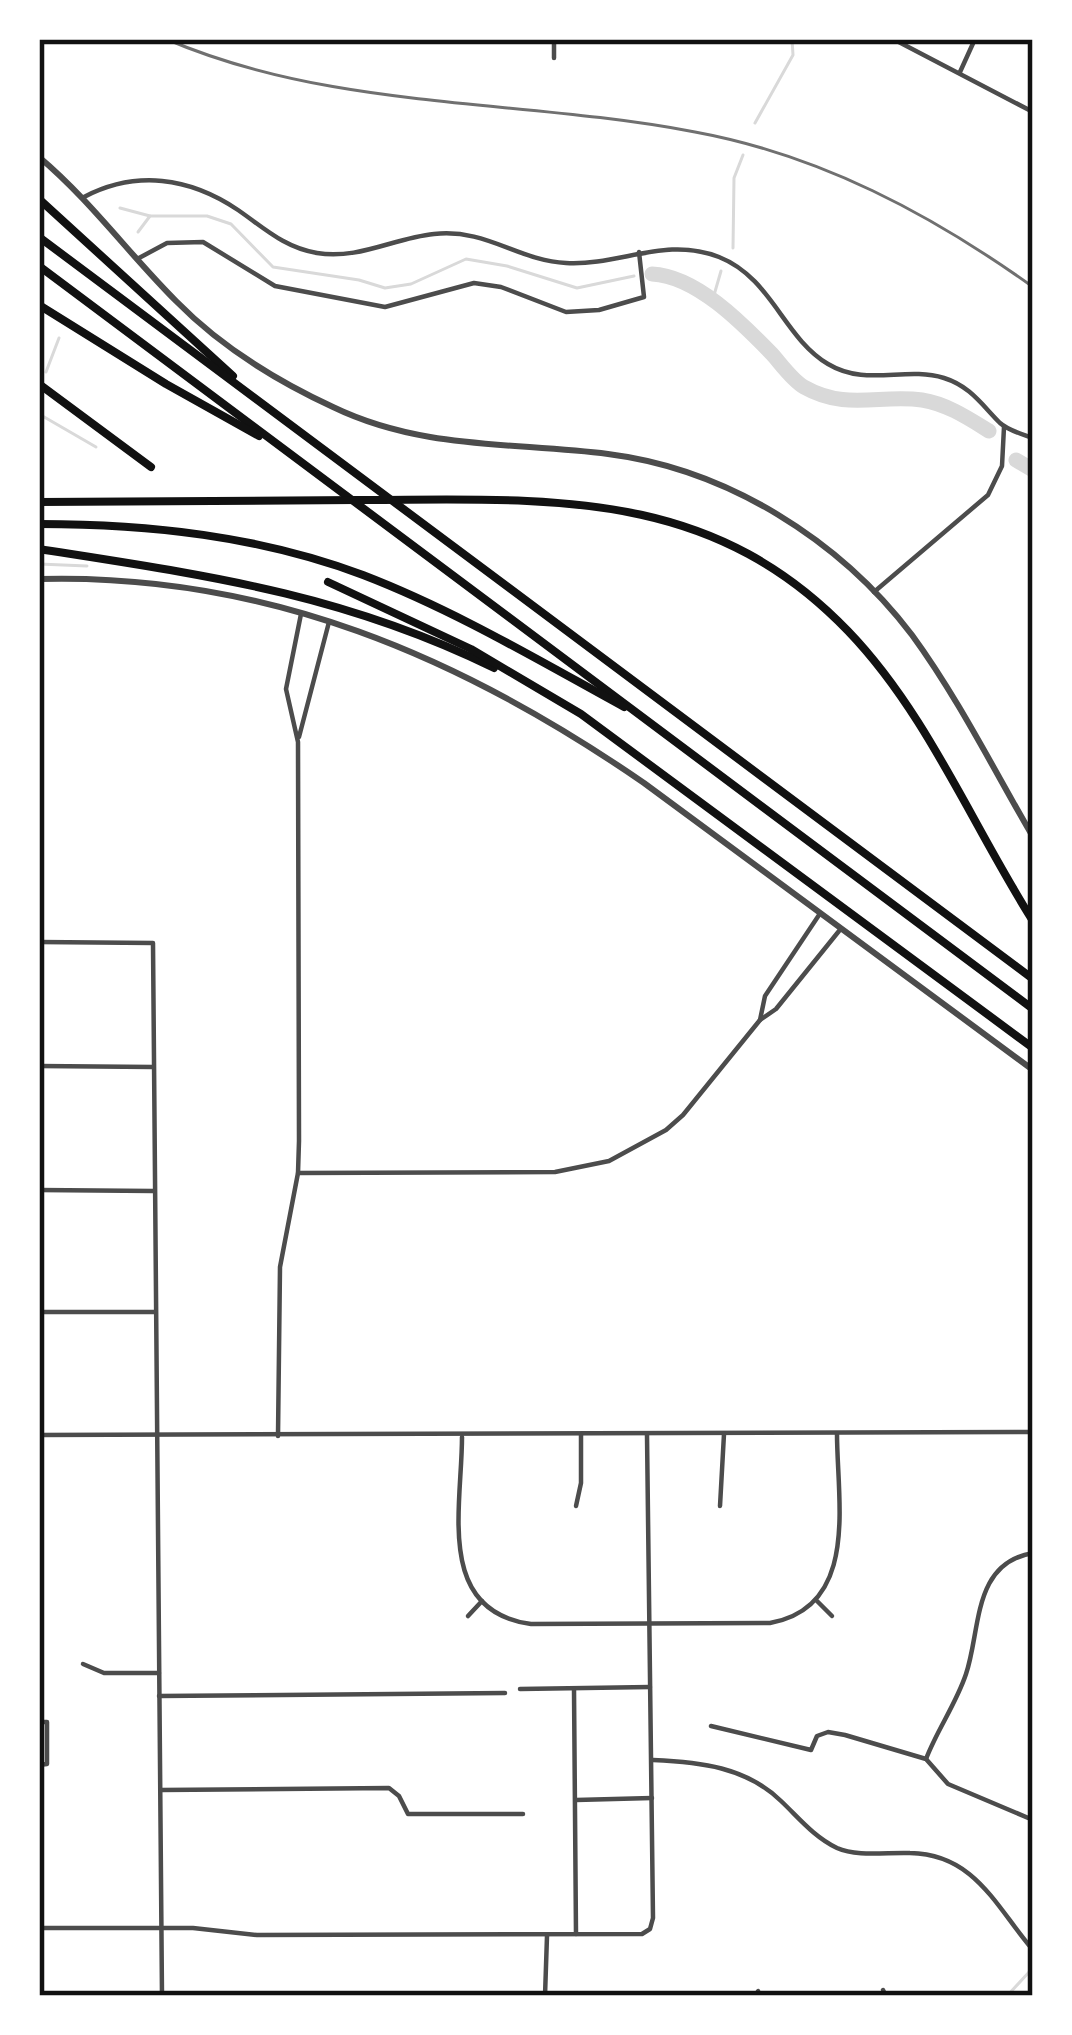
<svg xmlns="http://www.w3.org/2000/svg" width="1072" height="2035" font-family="Mulish,sans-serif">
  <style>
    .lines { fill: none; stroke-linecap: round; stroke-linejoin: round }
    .stream { stroke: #d9d9d9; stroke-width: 3 }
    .river { stroke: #d9d9d9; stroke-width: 15 }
    .minor { stroke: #4c4c4c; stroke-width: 4.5 }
    .tertiary { stroke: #4c4c4c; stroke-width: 6 }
    .motorway { stroke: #111; stroke-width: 8 }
    .rail { stroke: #707070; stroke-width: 3 }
    .neatline { fill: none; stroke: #111; stroke-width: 4.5 }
  </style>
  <rect width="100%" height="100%" fill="#fff"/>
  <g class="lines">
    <!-- stream -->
    <g class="stream">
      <polyline points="755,123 793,55 792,39"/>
      <polyline points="120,208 150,216 207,216 231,224 273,267 359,280 385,288 411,284 466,259 507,266 577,288 634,276"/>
      <polyline points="138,232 150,216"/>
      <polyline points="733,248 734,178 743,155"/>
      <polyline points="712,302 721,271"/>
      <polyline points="46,372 59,338"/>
      <polyline points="39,414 96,447"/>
      <polyline points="39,564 87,566"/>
      <polyline points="1007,1996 1030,1971"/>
    </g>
    <!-- river -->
    <g class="river">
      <path d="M652 274C696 276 742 323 772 354 781 364 792 380 804 387 846 411 880 394 922 400 947 404 968 418 989 431"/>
      <polyline points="1016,460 1033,470"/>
    </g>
    <!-- minor -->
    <g class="minor">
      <polyline points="554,39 554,58"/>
      <polyline points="893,39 1033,112"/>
      <polyline points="960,72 975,39"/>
      <path d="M84 197C136 170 189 177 238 210 264 228 285 248 317 253 358 260 394 238 434 234 486 228 519 261 566 263 620 266 665 236 719 257 772 278 783 337 828 364 866 387 905 366 944 378 970 386 982 405 1000 423 1009 431 1022 434 1033 438"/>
      <polyline points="139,258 167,243 203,242 275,286 385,307 474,283 501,287 566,312 599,310 644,297 639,252"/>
      <polyline points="874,592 988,495 1002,466 1004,427"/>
      <polyline points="299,737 329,622"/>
      <polyline points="39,942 153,943 162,1996"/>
      <polyline points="760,1020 765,996 819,915"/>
      <polyline points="39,1066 153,1067"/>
      <polyline points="298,1173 555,1172 609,1161 666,1130 683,1115 760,1020 776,1009 839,931"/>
      <polyline points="39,1190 153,1191"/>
      <polyline points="39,1312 154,1312"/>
      <polyline points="39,1435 1033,1432"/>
      <polyline points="278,1436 280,1267 298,1173 299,1141 298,742 286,689 301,614"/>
      <path d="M462 1437C462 1507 435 1611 531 1624L770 1623C860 1607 837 1501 837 1434"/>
      <polyline points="576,1506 581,1483 581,1435"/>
      <polyline points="720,1506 724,1434"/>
      <polyline points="816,1600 832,1616"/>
      <polyline points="468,1616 482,1601"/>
      <polyline points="83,1664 104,1673 159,1673"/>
      <polyline points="520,1689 650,1687"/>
      <polyline points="574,1689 576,1934"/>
      <polyline points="159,1696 505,1693"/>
      <polyline points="39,1722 47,1722 47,1764 39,1765"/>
      <polyline points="711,1726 811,1750 817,1736 828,1732 845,1735 926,1759 948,1784 1033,1820"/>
      <path d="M926 1759C937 1730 956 1704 966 1674 981 1630 972 1563 1033 1553"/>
      <path d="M653 1760C700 1762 746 1767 781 1801 799 1818 814 1837 837 1848 857 1857 887 1852 910 1853 975 1854 996 1907 1033 1950"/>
      <polyline points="161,1790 389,1788 399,1796 408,1814 523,1814"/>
      <polyline points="576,1800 652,1798"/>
      <polyline points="39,1928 193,1928 257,1935 642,1934 650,1929 653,1918 647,1435"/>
      <polyline points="883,1990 886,1996"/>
      <polyline points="758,1991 760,1996"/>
      <polyline points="545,1996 547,1936"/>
    </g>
    <!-- tertiary -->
    <g class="tertiary">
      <path d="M39 157C90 200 129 254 176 301 219 345 277 381 333 407 422 450 513 442 608 454 727 469 840 540 912 635 958 698 994 770 1033 837"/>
      <path d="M39 579C266 573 460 656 644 783L1033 1070"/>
    </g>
    <!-- motorway -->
    <g class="motorway">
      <polyline points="39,199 233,376"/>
      <polyline points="39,237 1033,979"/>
      <polyline points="39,266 1033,1009"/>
      <polyline points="39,305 166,384 259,436"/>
      <polyline points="39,384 151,467"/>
      <path d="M39 502C145 501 251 500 357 500 542 500 707 484 848 631 927 713 972 825 1033 921"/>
      <path d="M39 524C149 524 259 536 363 575 454 610 538 660 624 707"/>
      <path d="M39 549C204 575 341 593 494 668"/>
      <polyline points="328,582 471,649 581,714 1033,1048"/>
    </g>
    <!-- rail -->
    <path class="rail" d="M166 39C334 111 518 98 695 132 820 155 931 214 1033 287"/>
  </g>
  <!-- border -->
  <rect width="1072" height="2035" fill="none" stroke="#ffffff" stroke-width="84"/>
  <rect x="42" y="42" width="988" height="1951" class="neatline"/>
</svg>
